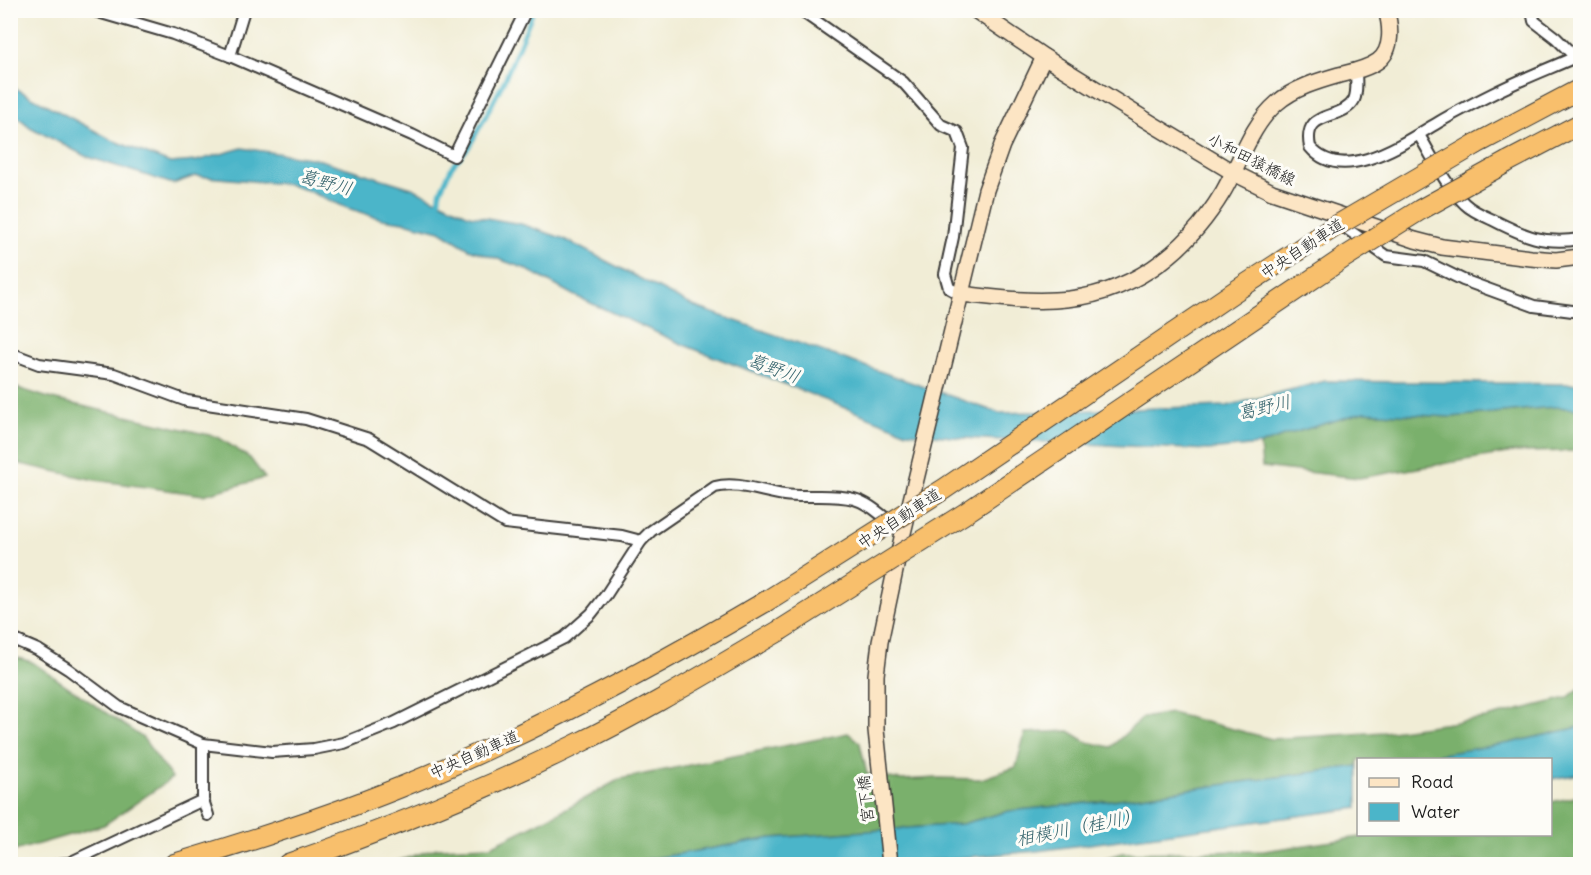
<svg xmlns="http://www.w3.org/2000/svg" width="1591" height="875" font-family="Delius,'Klee One',sans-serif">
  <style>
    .forest { fill: #7ab06c; stroke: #4b6644; stroke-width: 1.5 }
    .water { fill: #4bb5c9; stroke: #346872; stroke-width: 1.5 }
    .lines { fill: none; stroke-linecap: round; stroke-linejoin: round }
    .stream { stroke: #4bb5c9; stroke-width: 4.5 }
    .street-casing { stroke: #3c3b38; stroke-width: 14 }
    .secondary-casing { stroke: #3c3b38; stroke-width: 18 }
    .highway-casing { stroke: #3c3b38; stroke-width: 22 }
    .street { stroke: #fff; stroke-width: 10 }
    .secondary { stroke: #fce5c4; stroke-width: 15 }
    .highway { stroke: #f8bf6c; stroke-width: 20 }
    .highway-bridge-casing { stroke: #3c3b38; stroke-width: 22; stroke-linecap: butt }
    .highway-bridge { stroke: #f8bf6c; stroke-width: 20 }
    .labels { text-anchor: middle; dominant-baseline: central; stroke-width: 6; stroke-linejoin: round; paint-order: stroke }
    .street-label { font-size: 16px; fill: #1c1c1c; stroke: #fdfcf7 }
    .water-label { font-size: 18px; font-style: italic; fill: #31616a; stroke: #fdfcf7 }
  </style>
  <rect width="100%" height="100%" fill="#fdfcf7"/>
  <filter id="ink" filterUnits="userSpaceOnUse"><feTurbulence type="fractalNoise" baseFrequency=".0167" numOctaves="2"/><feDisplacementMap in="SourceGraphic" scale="12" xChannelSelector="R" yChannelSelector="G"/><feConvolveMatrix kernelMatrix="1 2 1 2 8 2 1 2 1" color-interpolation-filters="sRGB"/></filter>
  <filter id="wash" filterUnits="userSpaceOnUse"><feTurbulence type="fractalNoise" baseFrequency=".008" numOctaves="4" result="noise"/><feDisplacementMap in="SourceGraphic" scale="24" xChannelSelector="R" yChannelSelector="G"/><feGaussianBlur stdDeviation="1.35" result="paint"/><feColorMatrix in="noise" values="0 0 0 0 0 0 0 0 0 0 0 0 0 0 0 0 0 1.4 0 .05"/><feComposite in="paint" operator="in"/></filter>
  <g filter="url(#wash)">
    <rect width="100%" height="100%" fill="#f1edd6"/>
    <!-- forest -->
    <g class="forest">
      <polygon points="11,386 52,399 218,437 250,458 265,478 203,495 95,480 11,462"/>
      <polygon points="1553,407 1580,409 1580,451 1513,452 1359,478 1262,467 1260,445 1286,435 1364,412 1451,417"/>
      <polygon points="11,656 32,662 143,738 172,778 104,825 11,852"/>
      <polygon points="1580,688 1580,727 1510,743 1438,756 1410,760 1358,760 1358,766 1098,802 1009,811 962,824 772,838 620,864 389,864 437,848 491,846 554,815 620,779 848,733 860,743 867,774 901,780 938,778 981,779 1016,767 1025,733 1069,731 1087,742 1111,747 1142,718 1171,713 1272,739 1384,732 1486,718 1567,698"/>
      <polygon points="1580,796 1580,859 1565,864 1085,864 1122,853 1264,851 1381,834 1550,834 1551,802"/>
    </g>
    <!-- water -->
    <g class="water">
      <polygon points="10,81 15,88 112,140 170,163 196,161 242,148 317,159 412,188 469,215 521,224 562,238 693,306 999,413 1227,406 1325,381 1580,384 1580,409 1553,407 1451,417 1364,412 1286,435 1260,445 1208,450 961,438 907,432 684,345 573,295 524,268 469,249 440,231 404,222 382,219 347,208 306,190 286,184 195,176 173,184 85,156 30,127 11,111"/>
      <polygon points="1580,727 1580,774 1551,779 1550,760 1410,759 1510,743"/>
      <polygon points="1358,766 1358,808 1037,851 887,864 620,864 772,838 962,824 1009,811 1098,802"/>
    </g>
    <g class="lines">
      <!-- stream -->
      <polyline class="stream" points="438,206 440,192 452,166 469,147 485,118 505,79 534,10"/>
    </g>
  </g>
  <g filter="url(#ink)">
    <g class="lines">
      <defs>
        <g id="street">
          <polyline points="91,10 173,34 230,56 412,135 454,156 526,10"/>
          <polyline points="800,10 903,82 941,125 957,132 963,148 953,237 945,274 949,288 960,294"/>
          <polyline points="1537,10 1533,16 1534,21 1556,38 1575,57"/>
          <polyline points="230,56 244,10"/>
          <path d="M1356 71C1356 80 1358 91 1354 100 1342 122 1302 108 1310 147 1343 187 1408 140 1439 122 1456 112 1474 103 1492 94 1521 79 1551 68 1580 55"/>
          <path d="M1419 135C1433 158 1445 185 1465 204 1472 211 1484 216 1493 220 1524 236 1544 245 1580 239"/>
          <polyline points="1337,222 1386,256 1424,261 1463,280 1534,306 1580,312"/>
          <polyline points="10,353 39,364 114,374 187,401 306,419 369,439 505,523 622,536 641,541"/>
          <path d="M10 638 38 650 68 669 119 707 203 744 272 752 314 749 344 743 394 723 564 638 591 614 606 595 641 541 651 531 715 487C737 481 762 492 784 495 807 498 831 493 854 499 869 503 881 515 893 524"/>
          <polyline points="203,744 203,800 208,815"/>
          <polyline points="58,864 69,863 203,800"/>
        </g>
        <g id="secondary">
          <polyline points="975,10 1044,57 1154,125 1234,173 1272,192 1415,240 1442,247 1531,258 1556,260 1580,257"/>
          <path d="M960 294C991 297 1023 302 1055 300 1128 297 1186 254 1223 192 1240 163 1251 125 1277 103 1294 88 1318 81 1339 75 1351 72 1367 69 1378 61 1393 50 1391 26 1386 10"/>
          <polyline points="890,864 876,730 876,675 880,642 903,533 986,190 1002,145 1044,57"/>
        </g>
        <g id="highway">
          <polyline points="1476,144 1580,89"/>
          <polyline points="1507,162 1580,124"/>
          <path d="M174 864C251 841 327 817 401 787 528 735 648 671 765 602"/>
          <path d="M288 864C386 830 482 791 575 745 645 711 712 670 779 631"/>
        </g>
      </defs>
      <!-- street casing -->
      <use href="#street" class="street-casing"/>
      <!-- secondary casing -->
      <use href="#secondary" class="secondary-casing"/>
      <!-- highway casing -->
      <use href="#highway" class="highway-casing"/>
      <!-- street -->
      <use href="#street" class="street"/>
      <!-- secondary -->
      <use href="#secondary" class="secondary"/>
      <!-- highway -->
      <use href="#highway" class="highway"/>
      <defs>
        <g id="highway-bridge">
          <polyline points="765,602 944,489 1234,292 1331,229 1476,144"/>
          <polyline points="779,631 964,514 1345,257 1420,210 1507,162"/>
        </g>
      </defs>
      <!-- highway-bridge casing -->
      <use href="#highway-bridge" class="highway-bridge-casing"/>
      <!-- highway-bridge -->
      <use href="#highway-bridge" class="highway-bridge"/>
    </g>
  </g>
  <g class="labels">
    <!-- street labels -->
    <g class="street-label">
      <text transform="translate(1252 159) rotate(27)">小和田猿橋線</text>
      <text transform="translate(1302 248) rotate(-33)">中央自動車道</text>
      <text transform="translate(899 518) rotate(-33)">中央自動車道</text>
      <text transform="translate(474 754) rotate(-24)">中央自動車道</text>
      <text transform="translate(865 799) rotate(-96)">宮下橋</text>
    </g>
    <!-- water labels -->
    <g class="water-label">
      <text transform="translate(326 182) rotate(15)">葛野川</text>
      <text transform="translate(774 368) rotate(20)">葛野川</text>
      <text transform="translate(1264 407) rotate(-13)">葛野川</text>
      <text transform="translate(1078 827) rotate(-11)">相模川（桂川）</text>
    </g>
  </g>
  <!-- margin -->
  <rect width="1591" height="875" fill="none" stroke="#fdfcf7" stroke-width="36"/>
  <!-- legend -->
  <rect x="1357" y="758" width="195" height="78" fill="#fdfcf7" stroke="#a3a29f" stroke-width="1.5"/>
  <rect x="1369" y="778" width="30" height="9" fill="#fce5c4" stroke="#a3a29f" stroke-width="1.5"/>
  <text x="1411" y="788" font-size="18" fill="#1c1c1c">Road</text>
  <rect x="1369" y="803" width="30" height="18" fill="#4bb5c9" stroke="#a3a29f" stroke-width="1.5"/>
  <text x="1411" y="818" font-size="18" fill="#1c1c1c">Water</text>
</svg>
